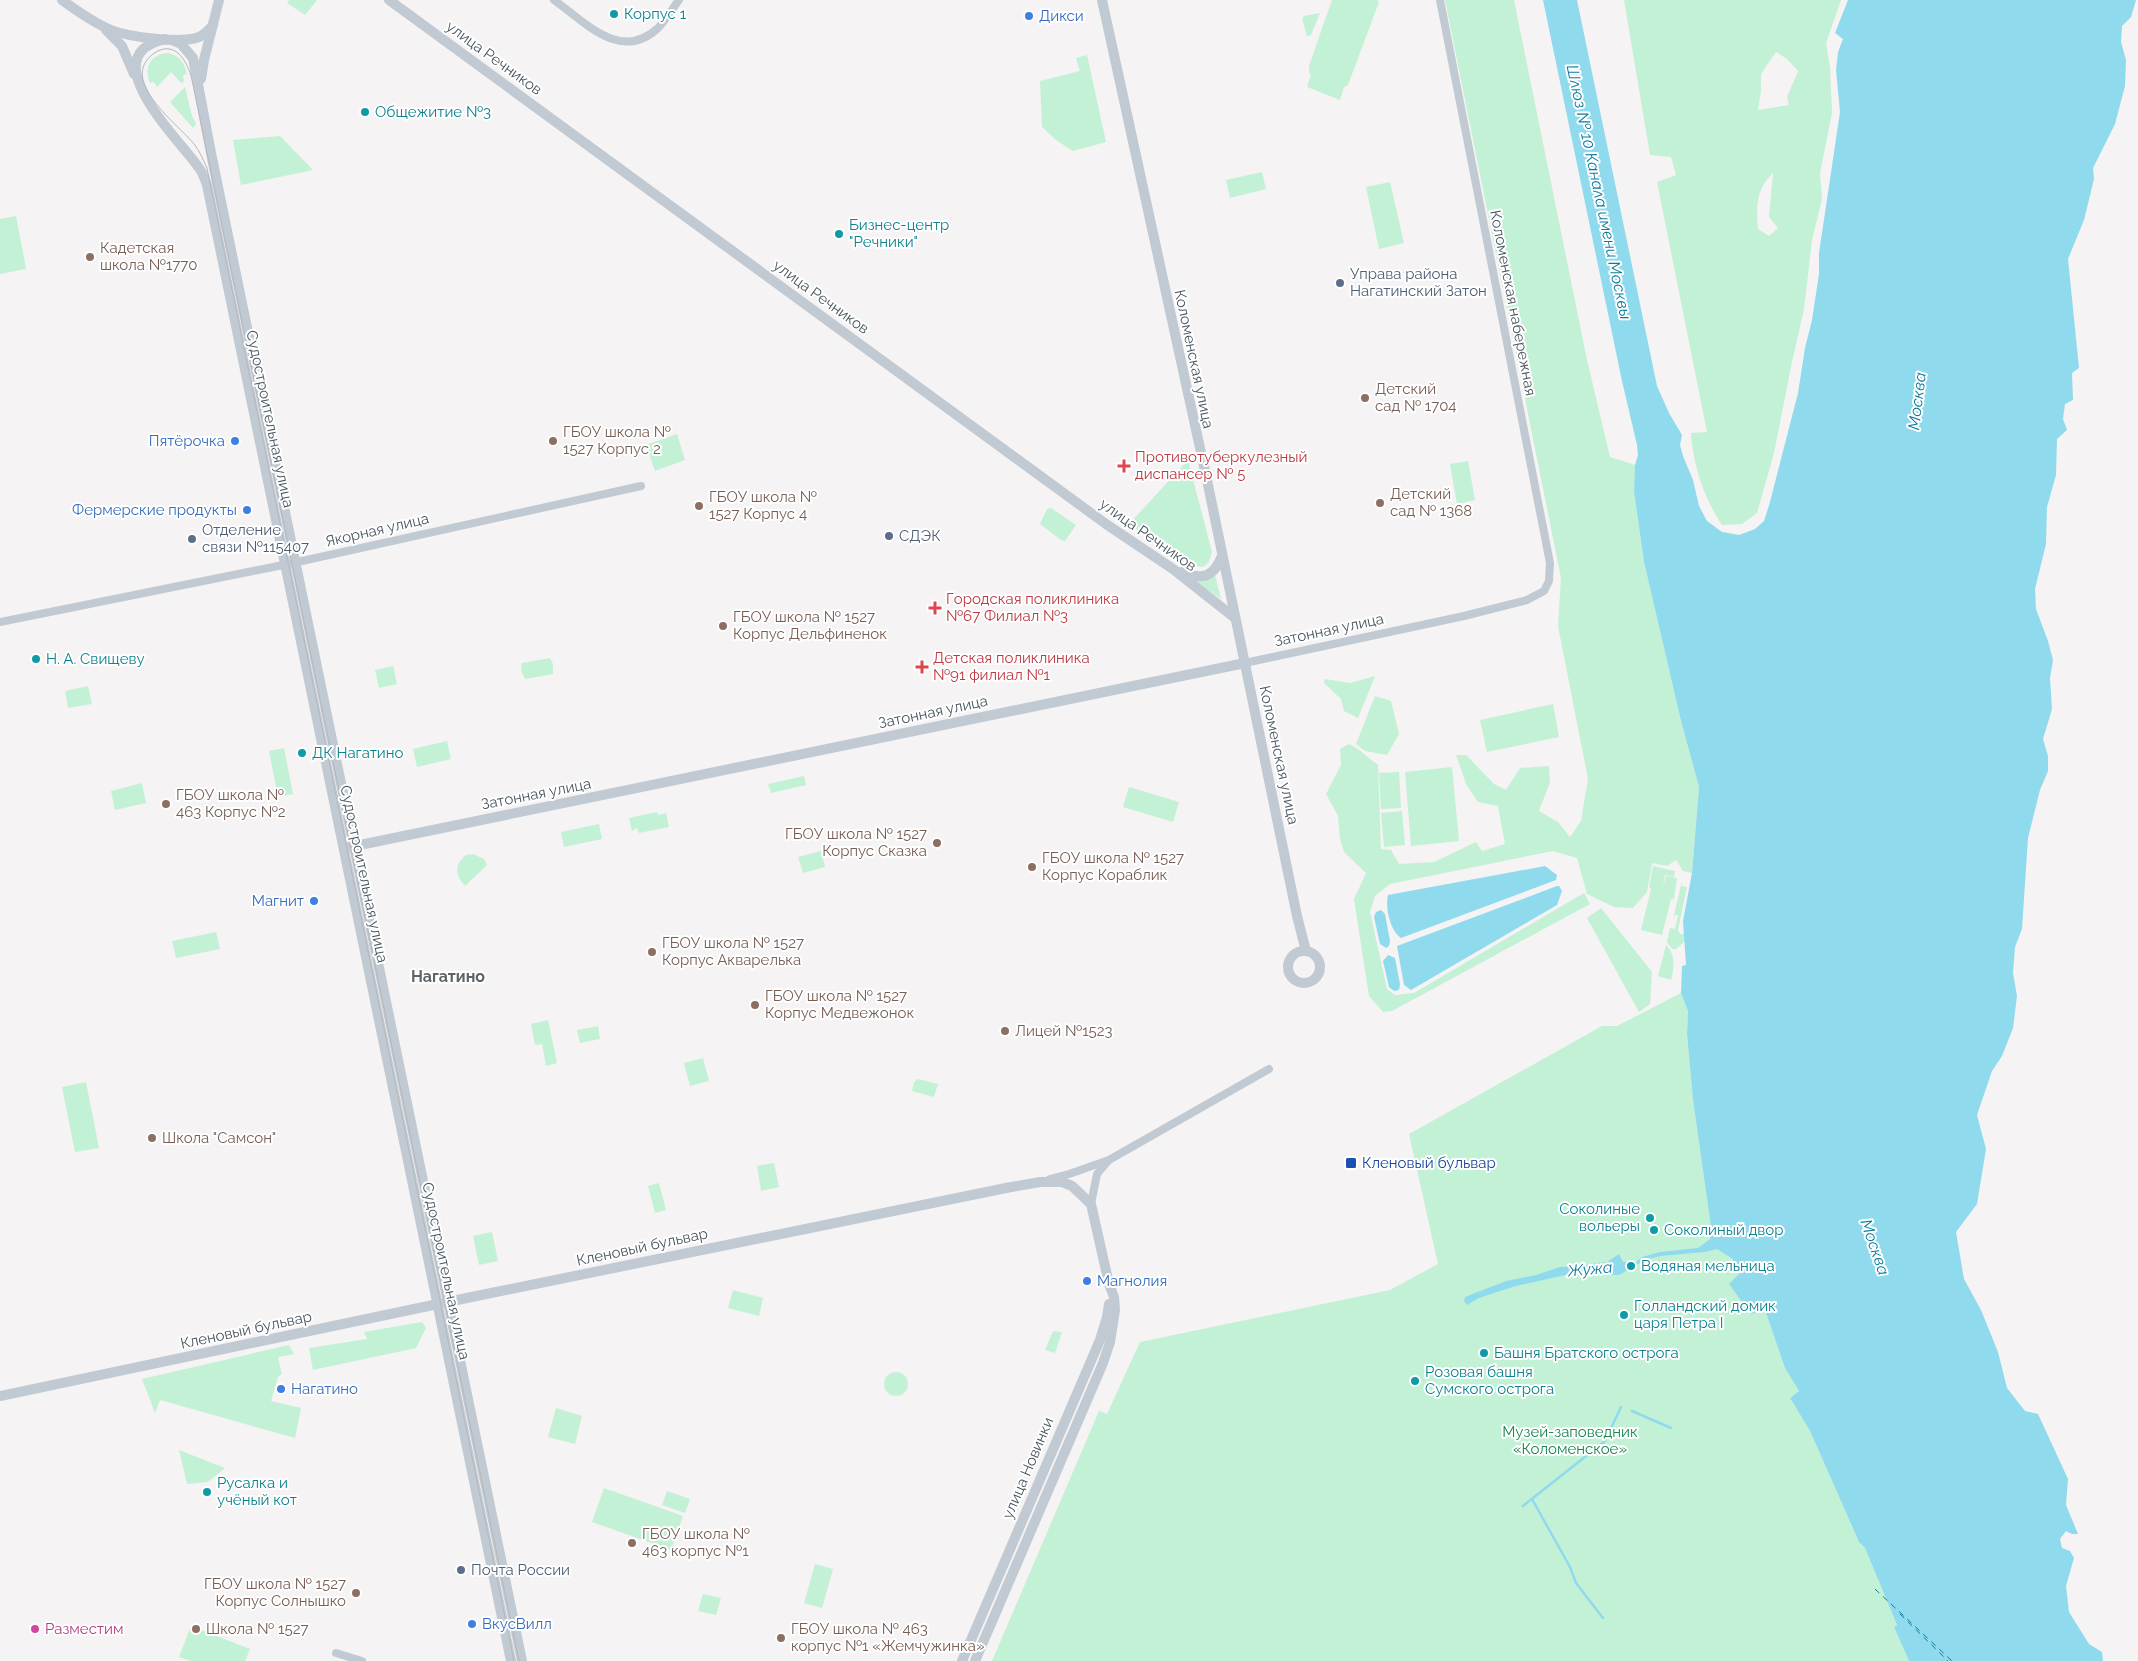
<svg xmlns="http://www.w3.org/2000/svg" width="2138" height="1661" font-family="Raleway,sans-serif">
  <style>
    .green { fill: #c3f1d5; fill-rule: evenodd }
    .water { fill: #90daee }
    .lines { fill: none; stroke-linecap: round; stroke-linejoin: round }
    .stream { stroke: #90daee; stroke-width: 2.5 }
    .ferry { stroke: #0c7c9b; stroke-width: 1; stroke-dasharray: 6 5; stroke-linecap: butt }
    .minor { stroke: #c1cad2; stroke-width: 8 }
    .tertiary { stroke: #c1cad2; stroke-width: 10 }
    .tram { stroke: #b5b8bd; stroke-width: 1 }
    .culture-dot { fill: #0f9aa8; stroke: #fff; stroke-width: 2 }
    .shop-dot { fill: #3f7fe0; stroke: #fff; stroke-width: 2 }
    .education-dot { fill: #8d6e63; stroke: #fff; stroke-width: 2 }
    .service-dot { fill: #5c6f8a; stroke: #fff; stroke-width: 2 }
    .health-dot { fill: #e0444e; stroke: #fff; stroke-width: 2 }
    .transit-dot { fill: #1a4fb4; stroke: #fff; stroke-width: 2 }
    .hotel-dot { fill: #d1479c; stroke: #fff; stroke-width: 2 }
    .labels { text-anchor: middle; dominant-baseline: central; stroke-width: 4; stroke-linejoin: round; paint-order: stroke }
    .culture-label { font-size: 15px; fill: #0d838f; stroke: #fff; text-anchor: start }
    .shop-label { font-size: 15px; fill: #366cbe; stroke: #fff; text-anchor: start }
    .street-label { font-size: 15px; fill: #4a5661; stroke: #fff }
    .education-label { font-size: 15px; fill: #785e54; stroke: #fff; text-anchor: start }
    .service-label { font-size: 15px; fill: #4e5e75; stroke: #fff; text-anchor: start }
    .health-label { font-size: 15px; fill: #be3a42; stroke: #fff; text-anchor: start }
    .transit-label { font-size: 15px; fill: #164399; stroke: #fff; text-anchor: start }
    .park-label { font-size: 15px; fill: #17864f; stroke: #fff }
    .hotel-label { font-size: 15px; fill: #b23c85; stroke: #fff; text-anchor: start }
    .water-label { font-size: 16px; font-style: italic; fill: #0c7c9b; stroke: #fff }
    .neighbourhood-label { font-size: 16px; font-weight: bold; fill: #5f6368; stroke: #fff }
  </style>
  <rect width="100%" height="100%" fill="#f5f3f3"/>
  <!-- green -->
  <g class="green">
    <polygon points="289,0 317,0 305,15 287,3"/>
    <polygon points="1332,0 1377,0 1379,2 1348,85 1344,87 1340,100 1307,87 1311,75 1309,72 1309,66"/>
    <path d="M1445 0H1514L1587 360 1610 457 1635 465 1634 492 1644 562 1681 721 1699 787 1692 873 1683 871 1676 860 1667 866 1652 863 1647 892 1633 908 1614 907 1587 894 1577 858 1553 851 1390 884 1375 896 1370 912 1387 989 1395 995 1414 993 1584 893 1590 904 1392 1011 1383 1012 1369 996 1354 899 1366 873 1344 852 1340 839 1338 816 1326 794 1341 765 1340 749 1349 744C1360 749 1368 758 1378 765L1381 849 1391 850 1399 864 1434 862 1476 842 1482 851 1505 844 1498 806 1478 802 1466 784 1456 755H1466L1494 784 1506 790 1520 768 1549 766 1550 782 1539 811 1558 822 1570 837 1581 821 1588 779 1558 626 1561 578Z"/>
    <path d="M1624 0H1841L1826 43 1830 67 1832 113 1820 173 1822 199 1812 240 1804 309 1792 362 1774 453 1757 513 1742 524 1722 525C1704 498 1693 465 1691 433L1707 432 1657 182 1676 175 1671 157 1650 155ZM1776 52 1787 59 1798 71 1787 97 1789 105 1758 110 1761 91V74ZM1773 173 1769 217 1778 228 1769 236 1758 229C1756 207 1756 189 1773 173Z"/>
    <polygon points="1320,13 1311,35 1307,36 1302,19 1304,16"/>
    <path d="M169 53C181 57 184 63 187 74L183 75 184 82 181 83 171 72 157 87 154 82 150 83C143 67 152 53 169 53Z"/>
    <polygon points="1087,55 1106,142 1073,151 1056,140 1042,127 1040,81 1080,71 1076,58"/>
    <polygon points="185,87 192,116 196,124 193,128 170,102"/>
    <polygon points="280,136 313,170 241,185 233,140"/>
    <polygon points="1262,172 1266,189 1230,198 1226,180"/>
    <polygon points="1390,182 1404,243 1379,249 1366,187"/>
    <polygon points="16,216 26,269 0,274 0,219"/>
    <polygon points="677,434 685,460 655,471 646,445"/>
    <polygon points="1188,460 1212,552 1209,562 1203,567 1194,566 1129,524"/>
    <polygon points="1468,461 1475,500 1457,504 1450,464"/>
    <polygon points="1051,508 1076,525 1065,541 1061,540 1040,524 1047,509"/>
    <polygon points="1215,575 1221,599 1195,581"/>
    <polygon points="550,658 553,664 553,674 525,679 521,670 522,663"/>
    <polygon points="393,666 397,684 379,688 375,670"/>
    <polygon points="1375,676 1358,718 1344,711 1341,699 1324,683 1325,679 1350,683"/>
    <polygon points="88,686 92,704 68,708 65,691"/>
    <polygon points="1375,696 1391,701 1399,734 1387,755 1365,751 1356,744"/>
    <polygon points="1553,704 1559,737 1487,752 1480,720"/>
    <polygon points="447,741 451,759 417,767 413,749"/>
    <polygon points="284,748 293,794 278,797 269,751"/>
    <polygon points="1452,767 1459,841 1411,846 1405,772"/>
    <polygon points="1399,772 1401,808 1381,809 1379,773"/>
    <polygon points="804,776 806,785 771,793 768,784"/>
    <polygon points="142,783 146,803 115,810 111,791"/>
    <polygon points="1129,787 1179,802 1173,822 1123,807"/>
    <polygon points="1402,811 1405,845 1384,847 1381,813"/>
    <polygon points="657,812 658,815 666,813 669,827 639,833 637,828 632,831 629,818"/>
    <polygon points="599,824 602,839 564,847 561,832"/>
    <polygon points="821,851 825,867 803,873 798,857"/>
    <path d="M473 854 484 859 487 865 465 886C455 875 454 865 466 855Z"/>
    <polygon points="1653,866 1675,871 1674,877 1665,875 1663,887 1666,876 1677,878 1674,899 1671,899 1662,935 1641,930 1650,893 1651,888 1649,887"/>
    <polygon points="1682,881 1682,886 1687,887 1678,930 1680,934 1684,934 1685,941 1676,949 1672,949 1667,942 1670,928 1675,929 1678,915 1675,915 1673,919"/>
    <polygon points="1601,908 1652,972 1650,1004 1639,1012 1587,918"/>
    <polygon points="216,932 220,949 176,958 172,941"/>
    <path d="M1666 945C1676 955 1674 968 1671 980L1658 976Z"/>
    <path d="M1681 993 1688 1011 1687 1034 1693 1100 1711 1227 1710 1239C1717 1249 1721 1250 1730 1258 1746 1271 1747 1295 1751 1314L1765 1309 1785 1368 1799 1391 1790 1398 1810 1431 1859 1542 1865 1548 1897 1625 1894 1627 1909 1661H992L1099 1411 1107 1414 1140 1342 1390 1290 1438 1264 1409 1134 1602 1026H1617Z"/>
    <polygon points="548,1020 557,1063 546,1066 542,1044 535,1045 531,1024"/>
    <polygon points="598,1026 600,1039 580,1043 577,1030"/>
    <polygon points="703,1058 709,1081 690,1086 684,1063"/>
    <polygon points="918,1079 938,1084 934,1097 912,1091 914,1082"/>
    <polygon points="86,1082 99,1148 75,1152 62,1087"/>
    <polygon points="774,1163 779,1187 761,1191 757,1166"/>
    <polygon points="659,1183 666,1210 655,1213 648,1186"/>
    <polygon points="492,1232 498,1261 479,1265 473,1236"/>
    <polygon points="733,1290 763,1298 759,1316 728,1308"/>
    <polygon points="422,1322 426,1328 416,1348 313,1370 309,1348 367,1339 364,1332"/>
    <polygon points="1053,1331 1062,1332 1055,1353 1045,1350"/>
    <polygon points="289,1345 294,1354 278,1357 282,1374 278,1377 271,1401 301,1408 295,1438 160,1400 155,1413 142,1379"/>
    <circle cx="896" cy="1384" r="12"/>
    <polygon points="556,1408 582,1416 575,1444 548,1437"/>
    <polygon points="179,1450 225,1468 208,1482 187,1484"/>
    <polygon points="604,1488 683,1516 671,1550 592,1522"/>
    <polygon points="667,1491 690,1499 685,1513 662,1505"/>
    <polygon points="815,1564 833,1569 822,1608 804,1603"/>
    <polygon points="703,1594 721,1598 716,1615 698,1611"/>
    <polygon points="191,1626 250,1649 245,1661 191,1661 179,1657"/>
  </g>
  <!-- water -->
  <g class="water">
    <polygon points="1543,0 1577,0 1657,386 1669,413 1682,435 1680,445 1683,456 1693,480 1699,506 1707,521 1722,532 1739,535 1755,529 1764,521 1770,502 1798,393 1805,348 1812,320 1819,274 1819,253 1840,112 1836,70 1838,52 1843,39 1835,33 1848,0 2136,0 2131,17 2122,26 2121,42 2126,60 2125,86 2115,124 2093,168 2094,179 2084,220 2068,259 2079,368 2072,373 2073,400 2065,404 2063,419 2067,430 2057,439 2056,475 2047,507 2046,544 2035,589 2036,609 2048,641 2053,660 2050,678 2052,709 2043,739 2048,756 2048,771 2040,790 2028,838 2022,929 2015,947 2013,973 2017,996 2013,1028 2002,1056 1992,1071 1977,1115 1986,1149 1977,1204 1956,1232 1964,1279 1981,1310 1998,1352 2007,1388 2025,1411 2038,1414 2068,1479 2066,1505 2078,1534 2072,1534 2066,1531 2060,1539 2062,1548 2070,1551 2074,1558 2066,1586 2069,1612 2089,1644 2102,1652 2103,1661 1909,1661 1894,1627 1897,1625 1865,1548 1859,1542 1810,1431 1790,1398 1799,1391 1785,1368 1765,1310 1751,1314 1729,1284 1742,1271 1731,1258 1717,1249 1705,1252 1661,1256 1645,1260 1619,1275 1570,1274 1516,1286 1479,1298 1467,1305 1464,1301 1465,1297 1506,1281 1536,1275 1560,1267 1579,1266 1607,1262 1619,1254 1623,1262 1636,1262 1642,1257 1660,1252 1698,1248 1710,1239 1711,1227 1693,1100 1687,1034 1688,1011 1681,993 1682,966 1686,965 1683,921 1692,873 1699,787 1681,721 1644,562 1634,492 1635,465 1638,455 1637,445 1622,381"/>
    <path d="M1545 866 1557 875 1556 880 1401 938C1390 931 1385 907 1388 895Z"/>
    <polygon points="1557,886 1559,886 1562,891 1557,905 1411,990 1404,985 1397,946"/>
    <polygon points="1381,910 1385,914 1390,941 1389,946 1386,948 1380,944 1374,917 1376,912"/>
    <polygon points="1388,955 1395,958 1400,984 1399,990 1394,991 1389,987 1383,961"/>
  </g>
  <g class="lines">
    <!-- stream -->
    <g class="stream">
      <polyline points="1632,1411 1671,1428"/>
      <polyline points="1532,1499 1570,1567 1576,1583 1603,1618"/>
      <polyline points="1523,1506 1605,1441 1621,1407"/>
    </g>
    <!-- ferry -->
    <g class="ferry">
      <polyline points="1875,1589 1952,1661"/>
      <polyline points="1900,1614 1948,1661"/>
    </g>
    <!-- minor -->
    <g class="minor">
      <path d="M554 0C585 22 621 63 658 28 666 20 672 9 679 0"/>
      <polyline points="0,622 293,563 641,486"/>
      <polyline points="1245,663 1464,616 1527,600 1544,591 1549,581 1550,563 1440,0"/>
      <polyline points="1050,1179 1069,1174 1109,1160 1269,1069"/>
      <polyline points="1091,1204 1097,1174 1108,1161"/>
      <polyline points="336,1653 362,1661"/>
    </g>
    <!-- tertiary -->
    <g class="tertiary">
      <path d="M62 0C77 11 94 23 111 30 129 37 181 44 199 37 205 34 209 30 213 25"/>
      <polyline points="389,0 1106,524 1173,569 1235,618"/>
      <polyline points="1102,0 1207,480 1297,916 1306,951"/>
      <polyline points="106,30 122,46 134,74"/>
      <path d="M165 39C90 56 181 141 199 168 203 173 205 180 207 185L511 1661"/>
      <polyline points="172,40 181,44 193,58 211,153 522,1661"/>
      <polyline points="201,79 204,60 219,0"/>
      <path d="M1181 572C1203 580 1213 578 1222 556"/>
      <polyline points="350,847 1245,663"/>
      <circle cx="1304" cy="967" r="16"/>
      <polyline points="0,1396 457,1300 1006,1188 1040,1182 1062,1182 1072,1186 1091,1204 1109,1284 1114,1297 1115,1310 1110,1342 1103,1363 975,1661"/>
      <polyline points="962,1661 1100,1340 1107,1317 1109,1304"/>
    </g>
    <!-- tram -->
    <path class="tram" d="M514 1661 207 168C203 160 200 151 194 144 179 125 118 81 153 54 175 38 188 62 192 80L519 1661"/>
  </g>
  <!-- markers -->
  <g class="culture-dot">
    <circle cx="614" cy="14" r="5"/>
    <circle cx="365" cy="112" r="5"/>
    <circle cx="839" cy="234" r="5"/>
    <circle cx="36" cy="659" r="5"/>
    <circle cx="302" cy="753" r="5"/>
    <circle cx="1650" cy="1218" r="5"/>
    <circle cx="1654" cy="1230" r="5"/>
    <circle cx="1631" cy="1266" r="5"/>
    <circle cx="1624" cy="1315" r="5"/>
    <circle cx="1484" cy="1353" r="5"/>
    <circle cx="1415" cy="1381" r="5"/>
    <circle cx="207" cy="1492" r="5"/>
  </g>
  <g class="shop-dot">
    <circle cx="1029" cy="16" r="5"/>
    <circle cx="235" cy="441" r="5"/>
    <circle cx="247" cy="510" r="5"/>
    <circle cx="314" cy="901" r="5"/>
    <circle cx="1087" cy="1281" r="5"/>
    <circle cx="281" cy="1389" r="5"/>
    <circle cx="472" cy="1624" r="5"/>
  </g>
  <g class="education-dot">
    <circle cx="90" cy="257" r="5"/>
    <circle cx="1365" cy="398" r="5"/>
    <circle cx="553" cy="441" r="5"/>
    <circle cx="1380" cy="503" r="5"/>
    <circle cx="699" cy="506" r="5"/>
    <circle cx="723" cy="626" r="5"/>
    <circle cx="166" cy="804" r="5"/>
    <circle cx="937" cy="843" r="5"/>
    <circle cx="1032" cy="867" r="5"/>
    <circle cx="652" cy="952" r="5"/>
    <circle cx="755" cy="1005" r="5"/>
    <circle cx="1005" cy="1031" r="5"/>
    <circle cx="152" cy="1138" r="5"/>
    <circle cx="632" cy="1543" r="5"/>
    <circle cx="356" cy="1593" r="5"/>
    <circle cx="196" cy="1629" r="5"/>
    <circle cx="781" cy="1638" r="5"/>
  </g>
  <g class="service-dot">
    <circle cx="1340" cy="283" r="5"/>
    <circle cx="889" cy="536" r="5"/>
    <circle cx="192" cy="539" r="5"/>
    <circle cx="461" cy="1570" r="5"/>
  </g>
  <g class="health-dot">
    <path d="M1121.5 458.5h5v5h5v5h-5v5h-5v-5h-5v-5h5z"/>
    <path d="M932.5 600.5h5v5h5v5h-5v5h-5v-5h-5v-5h5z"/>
    <path d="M919.5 659.5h5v5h5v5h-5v5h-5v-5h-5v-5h5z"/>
  </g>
  <rect class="transit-dot" x="1345" y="1157" width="12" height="12" rx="2.5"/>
  <circle class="hotel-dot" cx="35" cy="1629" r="5"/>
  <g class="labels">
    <!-- culture labels -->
    <g class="culture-label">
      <text x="624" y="14">Корпус 1</text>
      <text x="375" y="112">Общежитие №3</text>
      <text x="849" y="225">Бизнес-центр<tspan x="849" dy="17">"Речники"</tspan></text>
      <text x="46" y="659">Н. А. Свищеву</text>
      <text x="312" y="753">ДК Нагатино</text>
      <text x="1640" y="1209" text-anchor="end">Соколиные<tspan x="1640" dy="17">вольеры</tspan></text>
      <text x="1664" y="1230">Соколиный двор</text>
      <text x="1641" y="1266">Водяная мельница</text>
      <text x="1634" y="1306">Голландский домик<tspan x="1634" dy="17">царя Петра I</tspan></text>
      <text x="1494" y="1353">Башня Братского острога</text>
      <text x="1425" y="1372">Розовая башня<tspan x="1425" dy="17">Сумского острога</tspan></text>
      <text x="217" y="1483">Русалка и<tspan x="217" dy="17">учёный кот</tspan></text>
    </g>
    <!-- shop labels -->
    <g class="shop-label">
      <text x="1039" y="16">Дикси</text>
      <text x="225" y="441" text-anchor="end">Пятёрочка</text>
      <text x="237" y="510" text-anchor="end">Фермерские продукты</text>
      <text x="304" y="901" text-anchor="end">Магнит</text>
      <text x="1097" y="1281">Магнолия</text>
      <text x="291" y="1389">Нагатино</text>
      <text x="482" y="1624">ВкусВилл</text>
    </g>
    <!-- street labels -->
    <g class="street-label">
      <text transform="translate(494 58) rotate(36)">улица Речников</text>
      <text transform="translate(821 297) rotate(36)">улица Речников</text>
      <text transform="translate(1513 303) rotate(79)">Коломенская набережная</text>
      <text transform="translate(1194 359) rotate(78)">Коломенская улица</text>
      <text transform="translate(270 419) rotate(78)">Судостроительная улица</text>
      <text transform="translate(377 530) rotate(-13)">Якорная улица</text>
      <text transform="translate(1148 535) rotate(35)">улица Речников</text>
      <text transform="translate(1329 630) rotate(-12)">Затонная улица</text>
      <text transform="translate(933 712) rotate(-12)">Затонная улица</text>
      <text transform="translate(1279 755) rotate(78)">Коломенская улица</text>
      <text transform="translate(536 794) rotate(-11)">Затонная улица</text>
      <text transform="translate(364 874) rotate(78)">Судостроительная улица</text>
      <text transform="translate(642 1247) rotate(-12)">Кленовый бульвар</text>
      <text transform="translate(446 1271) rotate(78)">Судостроительная улица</text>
      <text transform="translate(246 1330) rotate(-12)">Кленовый бульвар</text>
      <text transform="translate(1028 1468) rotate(-67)">улица Новинки</text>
    </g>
    <!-- education labels -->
    <g class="education-label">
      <text x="100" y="248">Кадетская<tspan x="100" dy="17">школа №1770</tspan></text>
      <text x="1375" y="389">Детский<tspan x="1375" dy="17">сад № 1704</tspan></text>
      <text x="563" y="432">ГБОУ школа №<tspan x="563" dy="17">1527 Корпус 2</tspan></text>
      <text x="1390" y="494">Детский<tspan x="1390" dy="17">сад № 1368</tspan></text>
      <text x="709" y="497">ГБОУ школа №<tspan x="709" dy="17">1527 Корпус 4</tspan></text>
      <text x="733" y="617">ГБОУ школа № 1527<tspan x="733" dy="17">Корпус Дельфиненок</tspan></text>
      <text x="176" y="795">ГБОУ школа №<tspan x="176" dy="17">463 Корпус №2</tspan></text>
      <text x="927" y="834" text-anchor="end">ГБОУ школа № 1527<tspan x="927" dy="17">Корпус Сказка</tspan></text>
      <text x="1042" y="858">ГБОУ школа № 1527<tspan x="1042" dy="17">Корпус Кораблик</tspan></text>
      <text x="662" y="943">ГБОУ школа № 1527<tspan x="662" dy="17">Корпус Акварелька</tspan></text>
      <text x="765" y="996">ГБОУ школа № 1527<tspan x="765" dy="17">Корпус Медвежонок</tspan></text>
      <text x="1015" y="1031">Лицей №1523</text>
      <text x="162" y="1138">Школа "Самсон"</text>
      <text x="642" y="1534">ГБОУ школа №<tspan x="642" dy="17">463 корпус №1</tspan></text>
      <text x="346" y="1584" text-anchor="end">ГБОУ школа № 1527<tspan x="346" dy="17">Корпус Солнышко</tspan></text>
      <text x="206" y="1629">Школа № 1527</text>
      <text x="791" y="1629">ГБОУ школа № 463<tspan x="791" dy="17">корпус №1 «Жемчужинка»</tspan></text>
    </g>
    <!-- service labels -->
    <g class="service-label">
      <text x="1350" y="274">Управа района<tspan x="1350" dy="17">Нагатинский Затон</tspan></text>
      <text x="202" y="530">Отделение<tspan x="202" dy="17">связи №115407</tspan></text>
      <text x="899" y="536">СДЭК</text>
      <text x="471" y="1570">Почта России</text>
    </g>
    <!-- health labels -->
    <g class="health-label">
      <text x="1135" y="457">Противотуберкулезный<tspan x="1135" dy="17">диспансер № 5</tspan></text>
      <text x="946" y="599">Городская поликлиника<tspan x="946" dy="17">№67 Филиал №3</tspan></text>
      <text x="933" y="658">Детская поликлиника<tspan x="933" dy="17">№91 филиал №1</tspan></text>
    </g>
    <!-- transit labels -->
    <g class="transit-label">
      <text x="1362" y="1163">Кленовый бульвар</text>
    </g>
    <!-- park labels -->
    <g class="park-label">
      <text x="1570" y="1432">Музей-заповедник<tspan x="1570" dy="17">«Коломенское»</tspan></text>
    </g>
    <!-- hotel labels -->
    <g class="hotel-label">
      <text x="45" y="1629">Разместим</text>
    </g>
    <!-- water labels -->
    <g class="water-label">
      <text transform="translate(1599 192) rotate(78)">Шлюз № 10 Канала имени Москвы</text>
      <text transform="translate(1917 401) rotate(-83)">Москва</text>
      <text transform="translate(1875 1247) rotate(71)">Москва</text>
      <text transform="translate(1590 1269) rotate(-5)">Жужа</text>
    </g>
    <!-- neighbourhood labels -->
    <g class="neighbourhood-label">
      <text x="448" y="976">Нагатино</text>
    </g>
  </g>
</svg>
